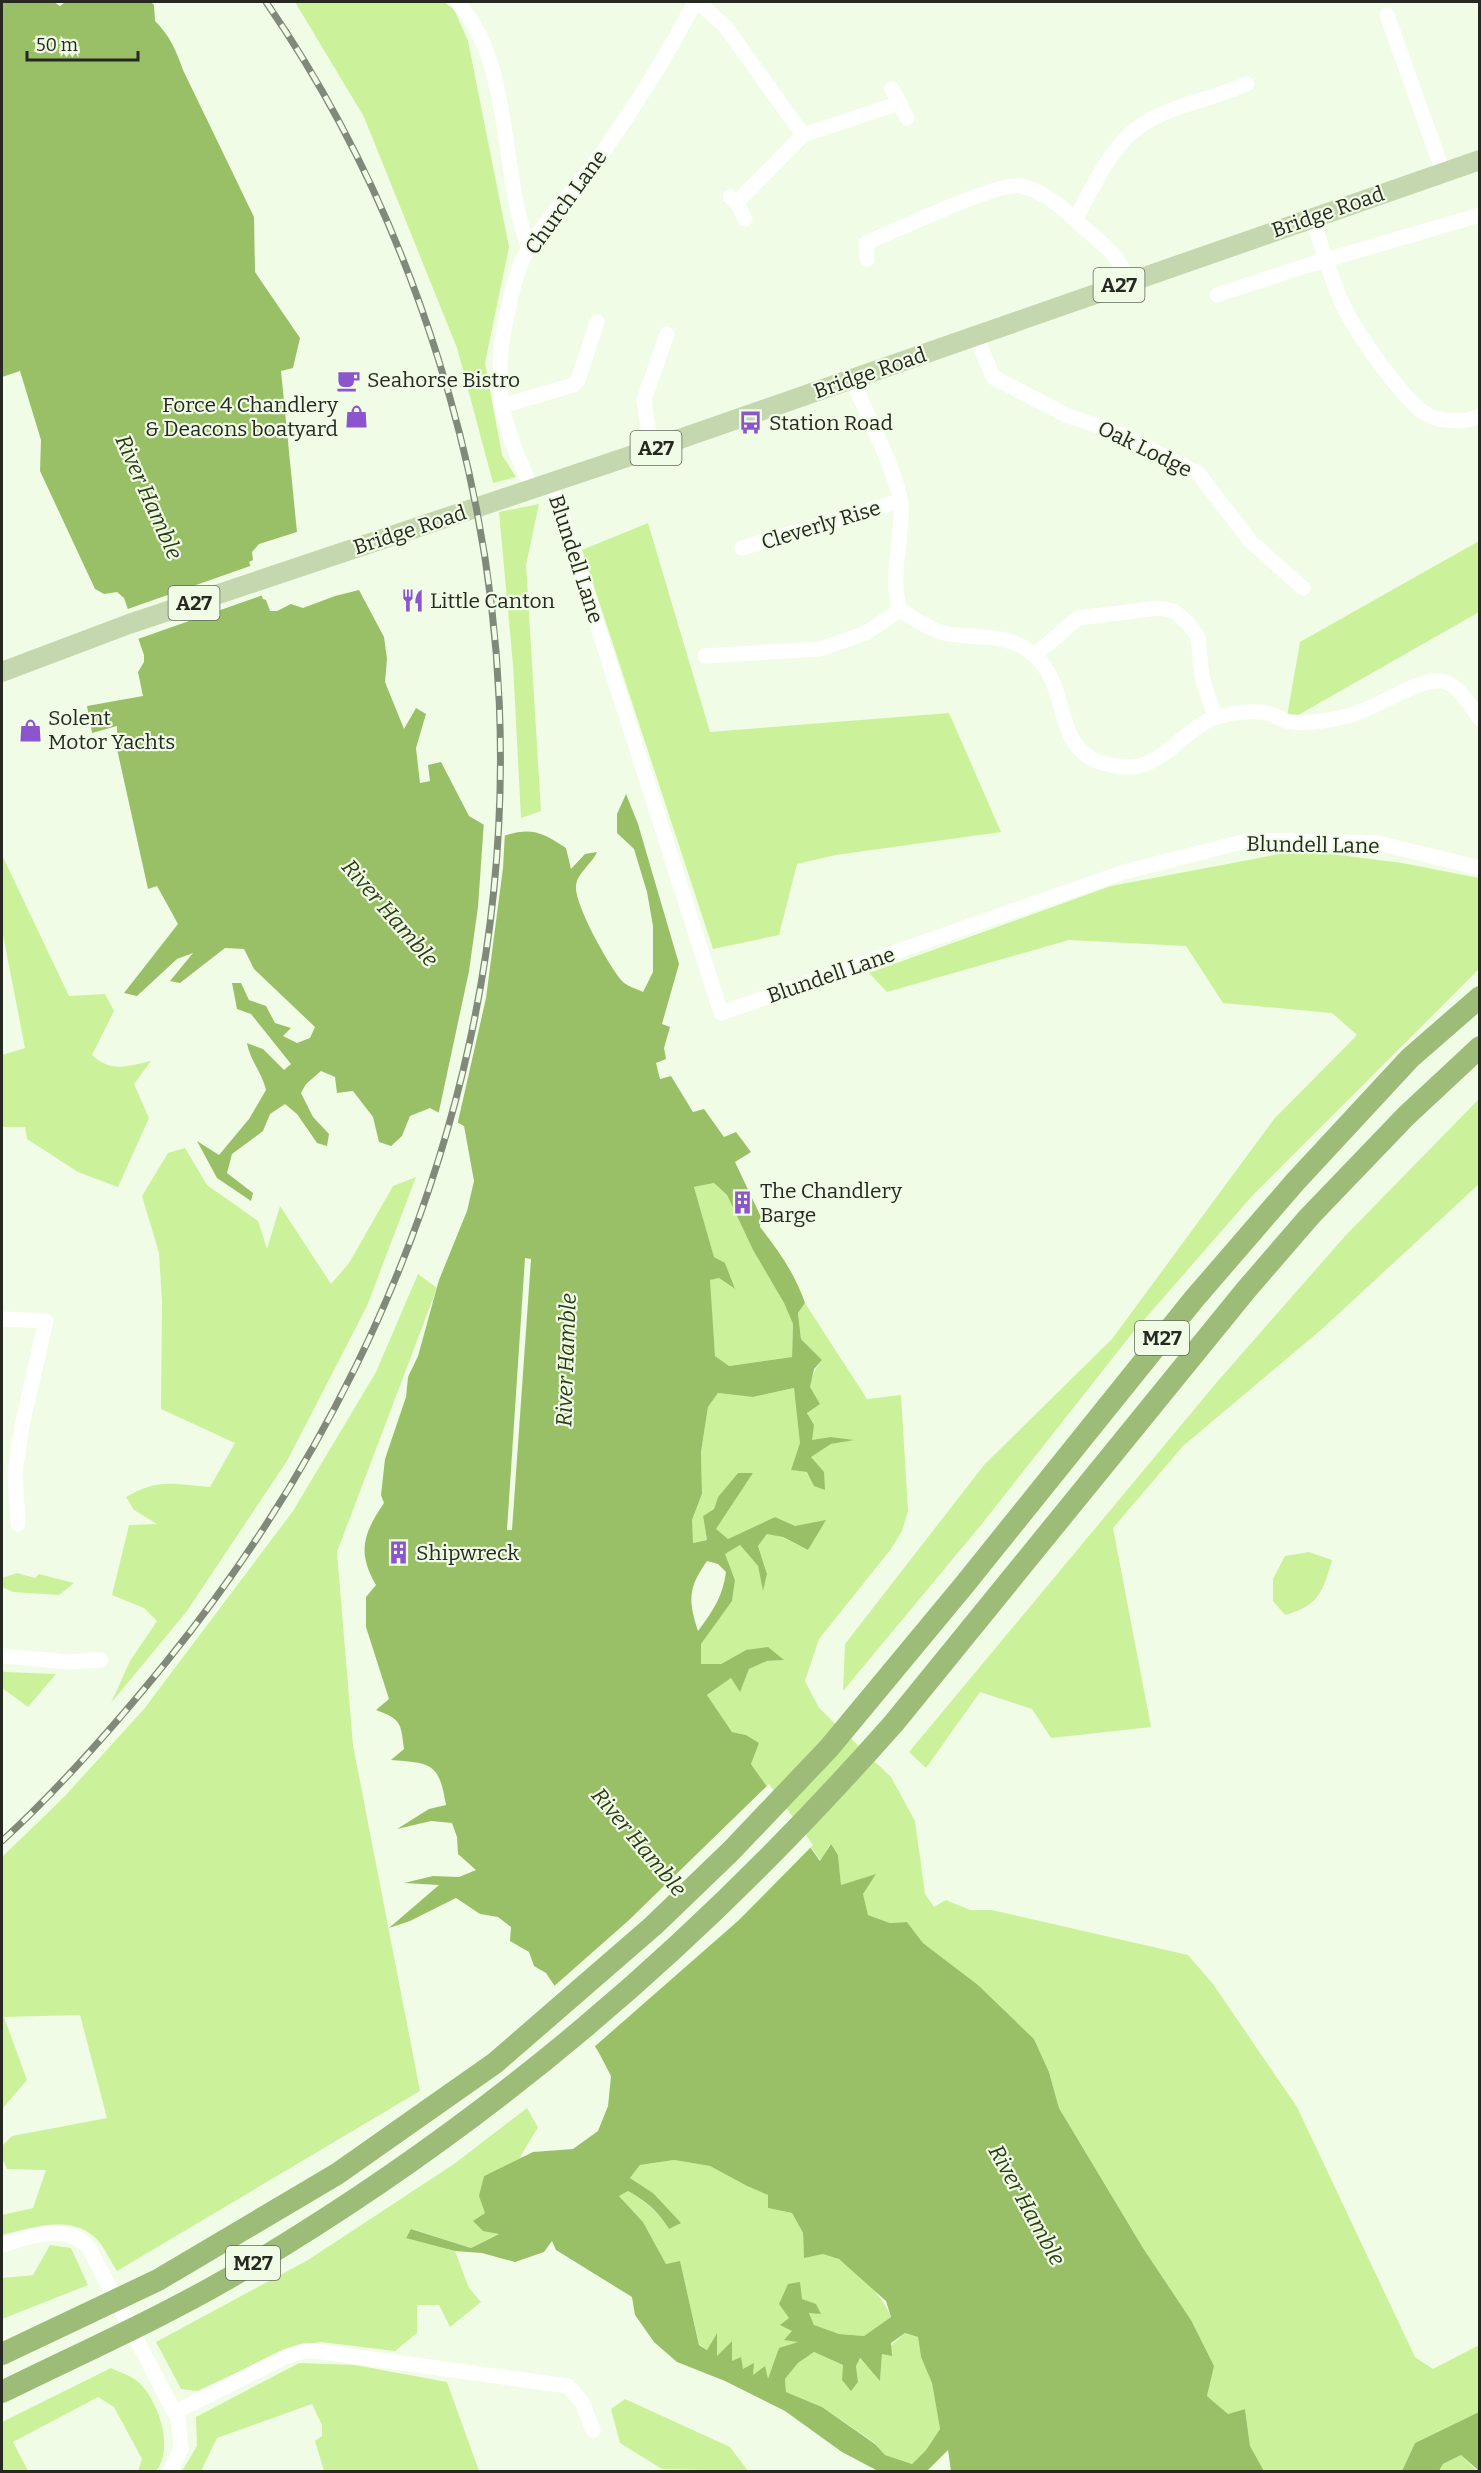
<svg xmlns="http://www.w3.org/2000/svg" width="1481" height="2473" font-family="Bitter,serif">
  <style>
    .green { fill: #cbf29b }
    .water { fill: #9ac067; fill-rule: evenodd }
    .pier { fill: #f1fce6 }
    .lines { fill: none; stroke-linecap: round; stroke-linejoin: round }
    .minor { stroke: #fff; stroke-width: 15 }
    .major { stroke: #c4d7ae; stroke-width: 20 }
    .highway { stroke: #9dbc78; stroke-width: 22 }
    .rail-casing { stroke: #81897a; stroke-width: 7 }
    .rail { stroke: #f1fce6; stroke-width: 4.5; stroke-dasharray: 14; stroke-linecap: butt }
    .labels { text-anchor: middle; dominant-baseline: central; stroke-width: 4.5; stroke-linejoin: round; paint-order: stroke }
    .shield { fill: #f1fce6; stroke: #62685c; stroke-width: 1.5 }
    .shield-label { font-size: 20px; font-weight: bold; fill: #252921 }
    .street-label { font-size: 21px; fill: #252921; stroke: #f1fce6 }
    .poi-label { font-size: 21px; fill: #252921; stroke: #f1fce6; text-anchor: start }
    .water-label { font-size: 22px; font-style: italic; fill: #2b3b16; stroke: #f1fce6 }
  </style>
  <rect width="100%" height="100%" fill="#f1fce6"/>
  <!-- green -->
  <g class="green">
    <polygon points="295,2 444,2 454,9 468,41 509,247 485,363 502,455 516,477 493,483 457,348 364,117"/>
    <polygon points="539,504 526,565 541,811 521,818 513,665 499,512"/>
    <polygon points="648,523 710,732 949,713 1001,832 836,855 797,864 779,935 713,949 582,550"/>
    <polygon points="1479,541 1479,612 1286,722 1300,642"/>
    <polygon points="1301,850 1402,863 1479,878 1479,969 1252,1196 1130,1336 981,1525 843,1691 845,1644 984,1465 1112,1339 1274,1119 1357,1035 1332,1013 1223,1003 1186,946 1069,940 887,992 869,973 1111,886"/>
    <path d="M2 855 69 996 105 994 114 1011 92 1055C111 1073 127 1066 151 1061L134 1084 149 1118 118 1187 78 1172 27 1139 25 1127H2V1055L25 1048 2 930Z"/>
    <polygon points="1479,1099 1479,1184 1322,1329 1183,1446 1113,1528 1151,1727 1051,1738 1032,1709 980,1692 926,1768 909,1752 1217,1382 1346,1235"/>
    <path d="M185 1148 207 1185 258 1221 267 1249 280 1206 331 1284 349 1263 393 1186 416 1177 367 1306 287 1461 187 1611 111 1703 130 1661 157 1621 144 1608 112 1595 129 1525 157 1524 134 1510 126 1497C158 1478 175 1484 210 1487L235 1443 161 1409 162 1302 159 1253 142 1196 168 1153Z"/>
    <polygon points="714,1183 727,1195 753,1250 784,1303 793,1324 792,1357 728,1366 715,1356 709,1280 719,1278 734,1289 714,1258 694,1187"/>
    <path d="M418 1274 437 1288 337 1552 353 1745 420 2091 117 2271C111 2262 106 2251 100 2243 76 2212 32 2228 2 2235V2215L33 2208 46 2170 7 2169 2 2158V2146L12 2136 107 2118 80 2015 4 2017 27 2080 2 2109V1857L64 1797 144 1709 293 1511 376 1372Z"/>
    <path d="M805 1303 867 1399 901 1395 908 1511 902 1531 891 1549 819 1639 805 1681 819 1708 891 1777 915 1821 925 1894 934 1907 946 1900 970 1910H992L1188 1955 1213 1984 1297 2107 1415 2357 1433 2369 1479 2345V2412L1415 2443 1402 2471H1264L1250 2446 1245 2409 1228 2414 1207 2396 1213 2366 1191 2320 1143 2248 1059 2108 1049 2072 1034 2039 978 1985 923 1943 907 1922 890 1923 868 1915 862 1894 875 1875 841 1885 838 1855 830 1844 821 1861 751 1764 746 1735 732 1732 707 1695 731 1678 740 1691 749 1669 767 1661 784 1660 746 1650 721 1664H701V1644L732 1600 735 1579 724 1554 740 1545 758 1566 763 1589 767 1574 758 1546 768 1533 782 1537 808 1550 814 1536 775 1517 728 1539 715 1530 753 1473H738L718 1497 714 1509 703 1516 707 1540 692 1543V1520L702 1494 701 1452 708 1407 718 1393 753 1397 795 1388 801 1443 792 1470 807 1472 810 1457 831 1444 851 1440 831 1437 812 1441C807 1414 803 1382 822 1360L801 1339 798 1313Z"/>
    <path d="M1309 1552 1332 1560C1323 1591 1319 1606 1285 1615L1273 1601V1579L1285 1556Z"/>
    <polygon points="17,1573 35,1578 39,1574 74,1583 59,1595 13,1592 2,1587 2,1578"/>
    <polygon points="2,1671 5,1672 56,1674 28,1707 2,1688"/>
    <path d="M527 2108 538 2127 519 2159 484 2176C477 2205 483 2210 500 2233L471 2248 412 2229 406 2237 455 2251 469 2288 481 2302 450 2327 439 2305H417V2333L395 2351 321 2342 298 2345 197 2391 181 2389 156 2342 308 2260 454 2164Z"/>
    <path d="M674 2160 710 2166 747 2186 769 2195 768 2208 792 2213 803 2233 804 2258C810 2256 818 2253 823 2254 847 2255 884 2297 891 2317L864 2336 839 2334 814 2326 809 2312 816 2304 789 2318 793 2331 785 2339 800 2342 767 2380 753 2375 732 2362 731 2342 717 2357 716 2334 707 2350 699 2344 680 2262 666 2264 643 2222 618 2195 628 2191C646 2201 657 2212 670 2228L653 2193 630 2178 640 2165Z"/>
    <polygon points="50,2245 71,2248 88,2285 2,2319 2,2278 33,2275"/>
    <polygon points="905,2333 918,2337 921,2357 932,2382 940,2429 926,2450 912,2464 884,2455 875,2443 822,2407 786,2392 785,2379 798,2363 814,2352 843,2365 858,2382 856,2366 859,2358 880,2380 882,2354"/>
    <polygon points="299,2363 355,2365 447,2382 479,2471 324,2471 315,2441 322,2436 322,2425 312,2404 217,2438 201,2471 182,2471 197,2446 196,2417"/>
    <path d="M111 2368C119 2372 130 2375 137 2381 158 2398 175 2449 156 2471H138L142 2459 114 2407 98 2397 13 2442 28 2471H2V2422Z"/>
    <polygon points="625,2399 730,2447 748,2471 662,2469 620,2443 611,2409"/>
    <polygon points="1461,2455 1477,2471 1439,2472 1443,2464"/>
  </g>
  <!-- water -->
  <g class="water">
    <path d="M2 2H54L60 6 65 2H151L154 5 155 21C170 36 176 50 183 70L254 217 255 272 300 338 293 368 281 371 297 532 259 544 252 552 253 560 249 562 263 599 266 600 270 611H277L291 604 303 608 335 596 359 590 384 637 387 659 385 682 404 729 416 708 426 714 416 748 420 783 430 781 428 765 441 762 469 816 503 836C531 827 542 832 566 848L571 869 585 854 597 852C592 864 577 873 576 886 574 904 610 968 623 982 627 986 637 989 643 992L653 972V926L647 892 634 849 617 833V814L626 794 638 824 679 964 662 1024 670 1027 664 1048 666 1059 656 1063 660 1079 671 1076 693 1112 704 1109 724 1137 736 1132 751 1152 735 1162 761 1217 760 1227C779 1251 795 1274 805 1303L798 1313 801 1339 822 1360 814 1369 810 1387 820 1404 807 1413 814 1425 812 1440 831 1437 854 1440 831 1444 811 1457 824 1472 825 1490 814 1486 807 1472 791 1470 800 1443 794 1388 753 1397 718 1393 708 1407 701 1452 702 1494 692 1520 693 1543 707 1540 703 1516 714 1509 718 1497 738 1473H753L716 1529 728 1539 775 1517 795 1526 826 1520 808 1550 783 1537 767 1534 758 1546 767 1574 763 1591 758 1566 740 1545 725 1554 735 1580 732 1601 701 1644V1664H721L746 1650 768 1647 784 1660 767 1661 749 1669 740 1692 731 1678 707 1695 732 1732 746 1735 759 1743 751 1764 820 1861 831 1844 838 1855 841 1885 876 1874 863 1894 868 1915 890 1923 907 1922 923 1943 978 1985 1034 2039 1049 2072 1059 2108 1143 2248 1191 2320 1214 2366 1207 2396 1228 2414 1245 2409 1250 2446 1264 2471H951L948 2450 927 2471H878L842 2452 785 2411 725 2381 677 2362 654 2342 635 2315 632 2297 556 2250 552 2241 544 2252 515 2262 482 2253 455 2251 406 2238 411 2229 471 2248 499 2234 483 2231 473 2221 485 2213 479 2196 484 2176 533 2152 573 2149 598 2131 608 2106 611 2076 598 2051 546 1973 534 1966 529 1952 510 1941 511 1927 498 1917 480 1914 456 1898 410 1921 389 1928 439 1885 404 1883 433 1876 459 1877 476 1870 458 1854 457 1837 452 1823 431 1821 397 1829 429 1809 446 1805C439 1763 432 1763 391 1760L404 1749C401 1723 401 1719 376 1710L389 1699 366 1627V1597L376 1585C357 1552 363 1534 384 1503L381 1495 385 1459 406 1397 408 1377 418 1356 439 1280 467 1211 474 1181 464 1126 430 1108 410 1116 402 1136 391 1146 379 1142 373 1117 353 1091 337 1093 335 1077 321 1071 306 1084 301 1093 313 1117 329 1134 327 1146 317 1143 297 1114 285 1104 270 1114 263 1131 232 1154 227 1173 253 1193 251 1201 217 1178 197 1141 219 1155 249 1119 266 1090C262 1072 250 1061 247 1043L263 1049 284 1070 291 1064 251 1014 237 1009 232 983H241L249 1000 266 1006 275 1023 291 1028 283 1036 297 1043 310 1038 315 1027 254 969 244 949 225 948 180 983 170 981 193 953 177 959 137 996 124 993 178 924 157 886 148 889 117 749V726L92 733 87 706 143 696 138 672 144 662V655L124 598 117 592 104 594 95 589 40 471 41 440 20 371 2 377ZM714 1183 727 1195 753 1250 784 1303 793 1324 792 1357 729 1366 715 1356 710 1280 719 1278 735 1289 725 1263 714 1257 694 1187ZM707 1561 718 1564 726 1572C723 1596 713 1611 698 1631 688 1600 688 1588 707 1561ZM674 2160 710 2166 747 2186 768 2195V2208L792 2213 803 2233 804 2258 823 2254 839 2259 886 2301 891 2317 864 2336 839 2334 814 2325 809 2313 821 2314 816 2304 802 2299 800 2282 788 2284 779 2304 789 2318 780 2325 792 2331 784 2340 798 2342 779 2348 768 2379 765 2366 753 2375 754 2363 743 2369 741 2357 732 2361V2341L717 2356V2333L707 2350 699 2345 680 2261 666 2264 643 2222 619 2196 628 2191C646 2201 658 2211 669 2229L681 2223 653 2193 630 2178 640 2165ZM905 2333 918 2337 921 2357 932 2383 940 2429 926 2450 912 2464 885 2455 875 2444 822 2407 786 2392 785 2379 798 2363 814 2352 843 2365 842 2380 851 2391 858 2382 856 2366 860 2358 880 2381 882 2354 892 2356 891 2343Z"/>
    <polygon points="1479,2412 1479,2471 1461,2455 1443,2464 1439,2471 1402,2471 1415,2443"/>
  </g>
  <!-- pier -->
  <g class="pier">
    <polygon points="253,565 263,595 135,640 125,610"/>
    <polygon points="484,821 505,832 503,868 486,998 457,1126 438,1116 469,971 478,907"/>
    <polygon points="525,1258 531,1259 512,1530 507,1530"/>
    <polygon points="769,1784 813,1845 739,1920 593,2048 552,1988 628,1921"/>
  </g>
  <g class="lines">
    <!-- minor -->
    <g class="minor">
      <path d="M457 2C514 64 499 172 529 248"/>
      <polyline points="698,2 726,27 803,135"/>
      <polyline points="1387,15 1443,172"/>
      <polyline points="892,89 907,118"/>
      <polyline points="730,197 737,202 745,219"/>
      <polyline points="737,202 803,135 900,103"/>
      <path d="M1312 218C1322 246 1330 277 1343 305 1355 331 1402 399 1426 414 1440 422 1465 423 1480 416"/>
      <path d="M1075 220C1092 189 1108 151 1136 129 1167 105 1212 100 1247 84"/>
      <path d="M867 259 866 243C893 232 998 181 1021 186 1045 191 1065 210 1082 226 1104 246 1119 253 1127 282"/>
      <polyline points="1217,295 1305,266 1480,215"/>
      <polyline points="976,336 993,377 1066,415 1118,433 1198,473 1251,542 1303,588"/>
      <path d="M852 380C865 410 898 475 901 505 903 541 889 575 900 610 914 618 928 629 944 633 975 640 1008 631 1034 655 1077 693 1045 764 1128 767 1163 768 1186 726 1217 717 1233 712 1255 710 1271 714 1278 717 1285 722 1292 722 1312 724 1332 720 1351 715 1376 708 1421 677 1442 681 1459 684 1470 706 1480 719"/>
      <polyline points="502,406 573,385 578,380 597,322"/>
      <polyline points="651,449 644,400 667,334"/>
      <polyline points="552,483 721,1013 1124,872 1250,840 1378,843 1480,868"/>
      <path d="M533 490C499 420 491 382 509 306 513 286 519 263 530 246 552 212 581 182 605 149 638 102 669 52 695 2"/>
      <polyline points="742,548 900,501"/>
      <polyline points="1035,655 1078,618 1158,608 1174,611 1188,623 1198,637 1202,677 1215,717"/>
      <polyline points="705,656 820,649 866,633 900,610"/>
      <polyline points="2,1319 46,1321 22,1425 15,1473 18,1524"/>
      <polyline points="2,1656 69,1662 101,1660"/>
      <path d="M2 2245C30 2237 66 2221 89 2248L178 2419 181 2449 170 2472"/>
      <polyline points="175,2412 285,2357 304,2351 315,2351 568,2386 582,2402 593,2430"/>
    </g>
    <!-- major -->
    <polyline class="major" points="2,672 129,624 651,449 1480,160"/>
    <!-- highway -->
    <g class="highway">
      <polyline points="2,2354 158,2280 337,2174 495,2063 653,1926 731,1851 829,1748 965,1584 1194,1299 1295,1182 1410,1058 1480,997"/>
      <path d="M2 2392C77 2355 156 2320 229 2278 486 2128 698 1945 894 1723L1246 1290 1309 1217 1406 1116 1480 1047"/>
    </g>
    <defs>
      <path id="rail" d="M2 1841C62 1786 116 1724 167 1661 466 1291 584 818 438 358 398 231 342 112 266 2"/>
    </defs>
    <!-- rail casing -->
    <use href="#rail" class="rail-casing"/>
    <!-- rail -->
    <use href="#rail" class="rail"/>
  </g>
  <!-- icons -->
  <defs>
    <symbol id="cafe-bare" viewBox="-9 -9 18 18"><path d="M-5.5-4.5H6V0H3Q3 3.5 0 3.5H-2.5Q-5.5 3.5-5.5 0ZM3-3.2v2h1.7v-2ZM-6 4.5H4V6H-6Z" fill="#8b55cd" stroke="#f1fce6" stroke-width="2.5" paint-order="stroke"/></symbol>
    <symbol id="shop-bare" viewBox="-9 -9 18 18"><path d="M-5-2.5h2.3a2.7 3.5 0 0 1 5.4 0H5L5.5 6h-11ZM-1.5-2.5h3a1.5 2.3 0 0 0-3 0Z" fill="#8b55cd" stroke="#f1fce6" stroke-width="2.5" paint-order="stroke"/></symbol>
    <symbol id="bus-bare" viewBox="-9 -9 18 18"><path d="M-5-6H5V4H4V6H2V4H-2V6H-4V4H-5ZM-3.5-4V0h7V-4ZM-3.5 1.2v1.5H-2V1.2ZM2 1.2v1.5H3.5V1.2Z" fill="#8b55cd" stroke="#f1fce6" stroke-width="2.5" paint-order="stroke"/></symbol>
    <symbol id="restaurant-bare" viewBox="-9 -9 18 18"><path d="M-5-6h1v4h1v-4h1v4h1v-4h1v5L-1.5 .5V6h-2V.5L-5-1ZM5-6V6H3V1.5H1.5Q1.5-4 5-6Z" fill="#8b55cd" stroke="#f1fce6" stroke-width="2.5" paint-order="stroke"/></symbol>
    <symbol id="building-bare" viewBox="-9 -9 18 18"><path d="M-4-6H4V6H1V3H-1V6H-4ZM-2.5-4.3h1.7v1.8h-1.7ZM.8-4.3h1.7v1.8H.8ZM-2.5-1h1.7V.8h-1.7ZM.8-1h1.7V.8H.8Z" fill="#8b55cd" stroke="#f1fce6" stroke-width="2.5" paint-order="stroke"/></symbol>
  </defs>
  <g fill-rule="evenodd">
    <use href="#cafe-bare" x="332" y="364" width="33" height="33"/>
    <use href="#shop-bare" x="340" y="400" width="33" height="33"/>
    <use href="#bus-bare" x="734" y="406" width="33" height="33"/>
    <use href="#restaurant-bare" x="396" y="584" width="33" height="33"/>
    <use href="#shop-bare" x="14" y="714" width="33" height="33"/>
    <use href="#building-bare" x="726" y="1186" width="33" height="33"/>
    <use href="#building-bare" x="382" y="1536" width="33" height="33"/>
  </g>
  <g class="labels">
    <!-- shield labels -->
    <g class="shield">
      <rect x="1093.5" y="268" width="51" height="34" rx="4.5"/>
      <rect x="630.5" y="431" width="51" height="34" rx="4.5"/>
      <rect x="168.5" y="586" width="51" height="34" rx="4.5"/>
      <rect x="1135" y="1321" width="54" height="34" rx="4.5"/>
      <rect x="226" y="2246" width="54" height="34" rx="4.5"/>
    </g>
    <g class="shield-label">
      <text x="1119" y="285">A27</text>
      <text x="656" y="448">A27</text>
      <text x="194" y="603">A27</text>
      <text x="1162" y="1338">M27</text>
      <text x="253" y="2263">M27</text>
    </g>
    <!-- street labels -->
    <g class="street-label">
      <text transform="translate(566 202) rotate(-54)">Church Lane</text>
      <text transform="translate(1328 212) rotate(-19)">Bridge Road</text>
      <text transform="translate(870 373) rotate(-19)">Bridge Road</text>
      <text transform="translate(1145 449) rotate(26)">Oak Lodge</text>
      <text transform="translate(821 525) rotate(-17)">Cleverly Rise</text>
      <text transform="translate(410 530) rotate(-18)">Bridge Road</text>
      <text transform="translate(576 559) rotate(72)">Blundell Lane</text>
      <text transform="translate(1313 845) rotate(1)">Blundell Lane</text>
      <text transform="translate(831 975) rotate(-19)">Blundell Lane</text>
    </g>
    <!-- poi labels -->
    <g class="poi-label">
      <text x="367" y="380">Seahorse Bistro</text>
      <text x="338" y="405" text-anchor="end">Force 4 Chandlery<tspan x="338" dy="24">&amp; Deacons boatyard</tspan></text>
      <text x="769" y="423">Station Road</text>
      <text x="430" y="601">Little Canton</text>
      <text x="48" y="718">Solent<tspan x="48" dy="24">Motor Yachts</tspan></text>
      <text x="760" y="1191">The Chandlery<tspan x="760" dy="24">Barge</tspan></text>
      <text x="416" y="1553">Shipwreck</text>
    </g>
    <!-- water labels -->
    <g class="water-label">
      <text transform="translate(149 497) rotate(66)">River Hamble</text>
      <text transform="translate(390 913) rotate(49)">River Hamble</text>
      <text transform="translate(566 1360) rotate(-88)">River Hamble</text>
      <text transform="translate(639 1842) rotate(50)">River Hamble</text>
      <text transform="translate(1027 2205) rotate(61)">River Hamble</text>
    </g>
  </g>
  <!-- border -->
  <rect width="1481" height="2473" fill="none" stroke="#252921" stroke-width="6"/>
  <!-- scale -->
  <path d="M27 51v9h111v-9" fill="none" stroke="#252921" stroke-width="3"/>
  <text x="36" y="51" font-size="18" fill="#252921" stroke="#f1fce6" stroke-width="4.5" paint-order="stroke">50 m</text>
</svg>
